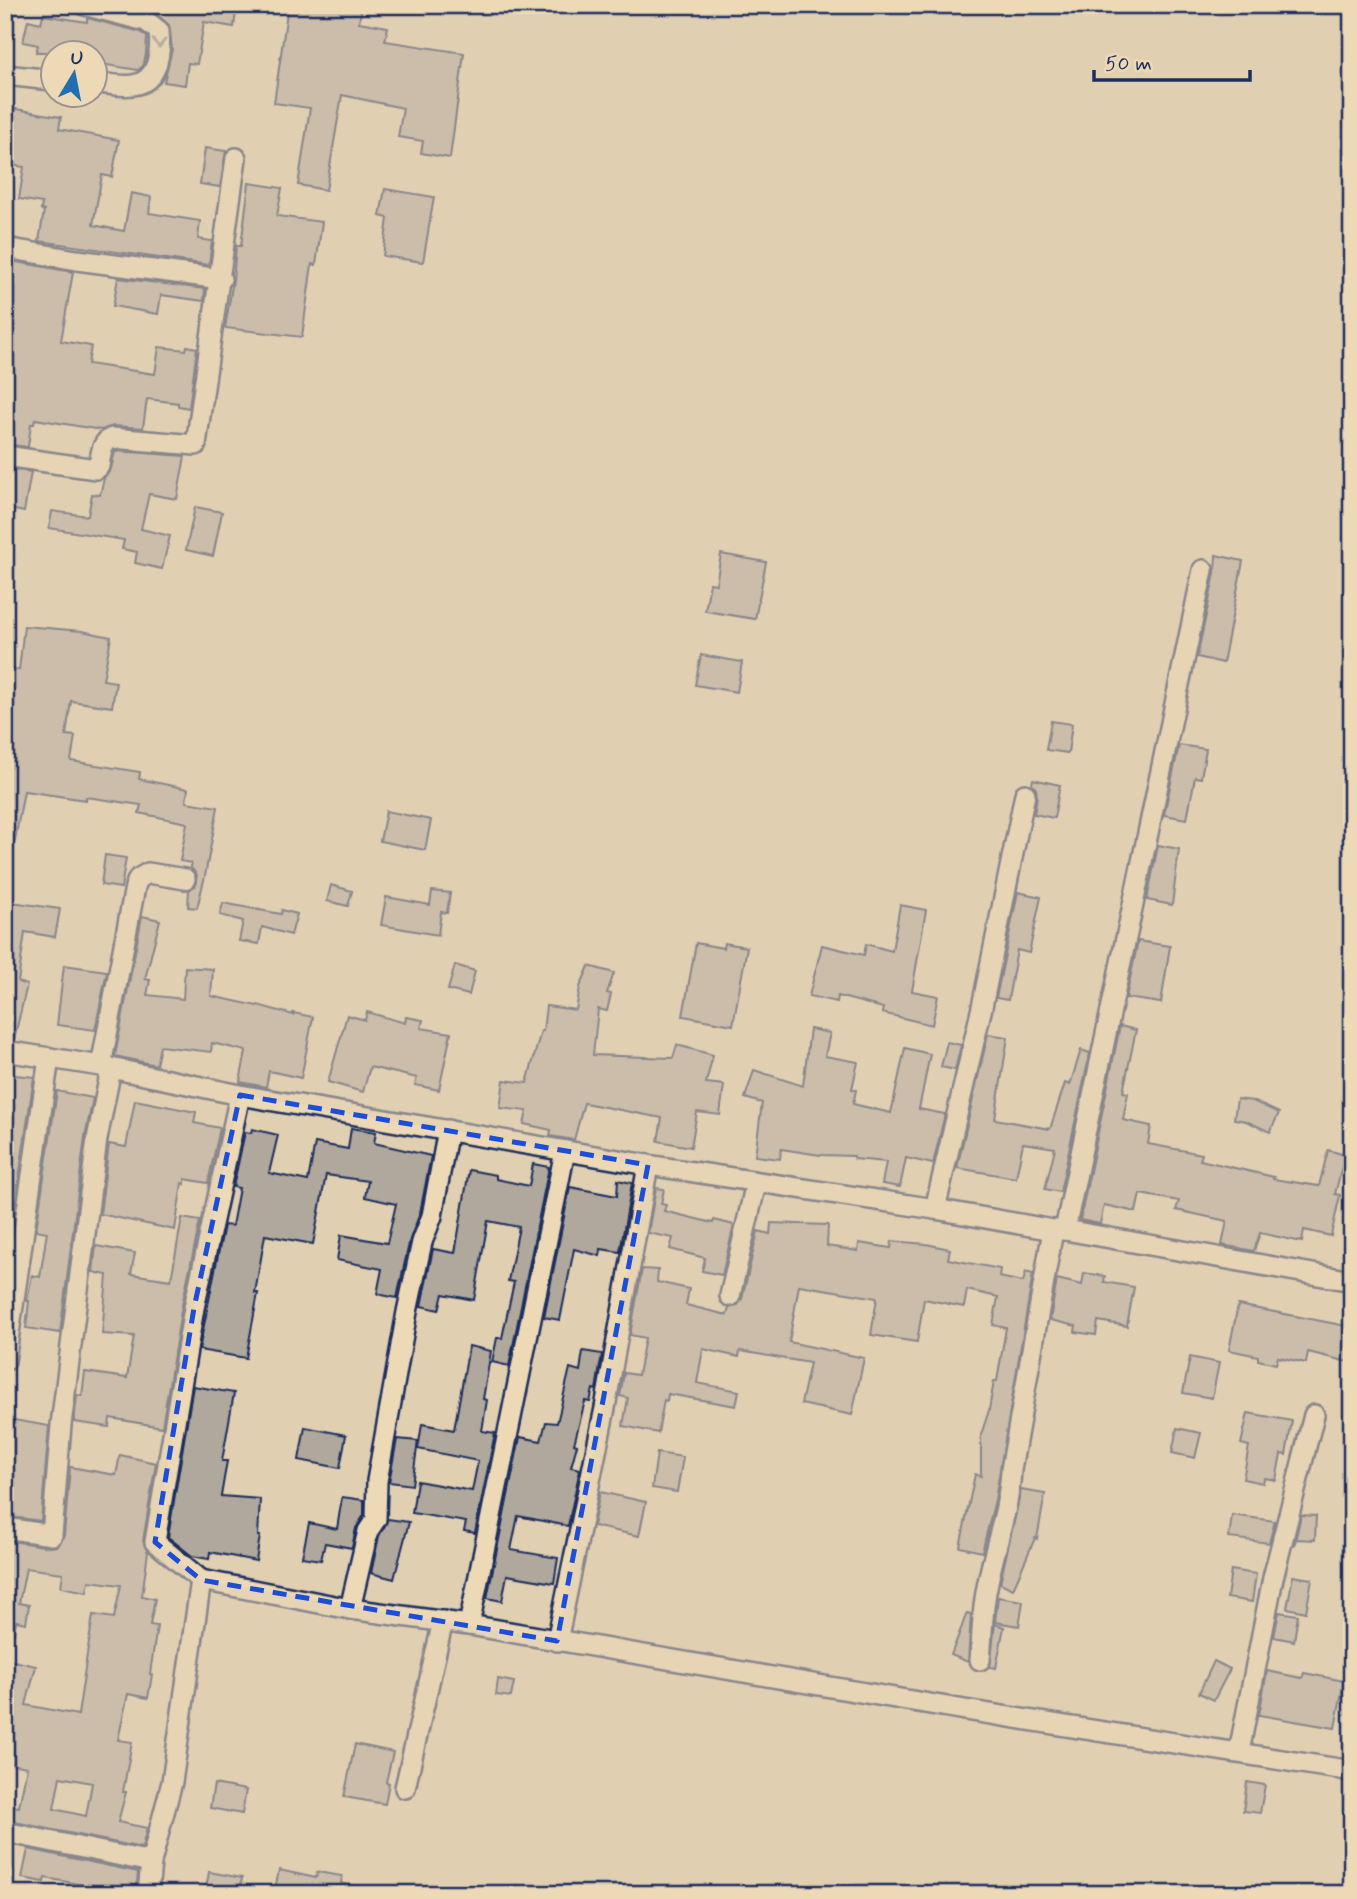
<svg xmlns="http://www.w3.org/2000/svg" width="1357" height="1899" font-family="Mynerve,sans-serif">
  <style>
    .building { fill: #b0a79d; stroke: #1b2f5e; stroke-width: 2; fill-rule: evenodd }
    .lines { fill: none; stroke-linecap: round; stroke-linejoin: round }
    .minor-casing { stroke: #1b2f5e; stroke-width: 24 }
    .minor { stroke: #eed9b7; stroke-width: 19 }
    .oneway { stroke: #84848a }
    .marked { fill: none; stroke: #1d4ed8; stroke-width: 5; stroke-dasharray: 14 9; stroke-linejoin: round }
  </style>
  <rect width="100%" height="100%" fill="#e1cfb2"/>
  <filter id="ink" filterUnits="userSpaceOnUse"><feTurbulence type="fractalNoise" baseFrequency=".0143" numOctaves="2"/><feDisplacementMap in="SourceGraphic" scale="14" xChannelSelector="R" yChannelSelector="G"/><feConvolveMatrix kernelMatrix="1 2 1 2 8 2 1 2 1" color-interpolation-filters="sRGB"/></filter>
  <g filter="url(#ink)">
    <!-- building -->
    <g class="building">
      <polygon points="134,5 237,5 234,27 204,22 197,64 188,63 185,85 164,82 172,49 169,25 153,11"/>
      <polygon points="288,5 362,5 359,22 388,27 385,41 464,53 450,158 421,153 423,141 398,137 403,108 342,95 326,190 298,185 310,108 274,103"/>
      <polygon points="43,15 87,22 87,18 141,32 147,37 146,54 143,66 138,70 94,63 94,52 36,52 38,45 23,42 28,20 41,23"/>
      <polygon points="5,107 61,117 59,129 119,140 112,177 102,175 93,225 124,231 131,193 151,197 149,213 200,221 198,239 212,241 209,265 39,241 44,211 41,210 42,203 19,199 24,167 5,164 9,142 5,141"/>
      <polygon points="205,148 226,151 220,187 200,184"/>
      <polygon points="249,183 282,188 277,216 322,222 316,265 312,264 302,337 225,328 233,280 236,246 241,246"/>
      <polygon points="385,189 434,197 423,262 383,256 388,218 380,216"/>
      <polygon points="5,260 73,272 61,341 91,346 88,364 155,374 159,347 186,350 187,346 197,348 189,408 178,406 178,403 147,399 143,428 113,426 101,430 35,419 34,424 31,424 28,447 5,444"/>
      <polygon points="118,278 205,289 204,301 161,295 158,314 113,306"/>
      <polygon points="115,451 185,456 177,499 149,494 141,529 170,536 162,569 135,563 137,552 122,549 124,540 49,528 52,511 88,516 92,494 100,495 104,478 111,469"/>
      <polygon points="5,468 31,472 24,512 5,508"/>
      <polygon points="195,507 222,512 213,556 186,550"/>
      <polygon points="721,554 766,562 755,619 705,611 710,583 716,584"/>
      <polygon points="1216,555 1243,561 1223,663 1197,657 1215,573"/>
      <polygon points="24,626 82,631 111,637 103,680 116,682 112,707 71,701 66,735 75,736 71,761 140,772 139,779 188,789 186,802 218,807 205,876 197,908 188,907 189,890 195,886 197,875 191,868 191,863 180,861 187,823 139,813 141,805 86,797 86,800 24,791 14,846 5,846 5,668 19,670"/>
      <polygon points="701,655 742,662 737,692 695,685"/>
      <polygon points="1051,721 1072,724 1068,753 1046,750"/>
      <polygon points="1179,745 1206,749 1201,778 1195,777 1187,819 1164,815"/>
      <polygon points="1033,779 1060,785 1054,818 1034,814 1037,796 1036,789 1032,784"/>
      <polygon points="386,811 431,820 425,850 380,841"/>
      <polygon points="1158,845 1179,849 1172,905 1147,900"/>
      <polygon points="105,855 126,858 121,888 101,885"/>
      <polygon points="331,885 352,891 348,906 327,901"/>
      <polygon points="432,891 450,893 447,913 441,912 438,935 381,925 386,897 430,905"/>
      <polygon points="1018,892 1041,897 1029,953 1017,950 1008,1000 996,998"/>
      <polygon points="5,901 60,909 55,937 25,932 18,982 27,985 14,1040 5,1039"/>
      <polygon points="223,903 281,914 282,910 297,914 291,935 262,927 259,944 239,941 243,921 220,915"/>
      <polygon points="900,905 926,910 912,991 938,996 932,1025 882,1013 883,1008 838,996 837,1002 809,996 822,945 864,955 866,944 892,951"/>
      <polygon points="142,916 160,920 145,979 150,980 147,995 183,999 185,967 213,969 211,996 257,1006 258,1005 293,1015 293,1013 313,1017 301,1078 269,1071 266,1087 240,1082 246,1051 212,1043 211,1052 160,1046 156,1065 115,1056"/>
      <polygon points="1138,941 1170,946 1161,1003 1126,998"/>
      <polygon points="696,943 723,948 724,943 747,947 733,1025 683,1016"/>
      <polygon points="64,965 107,971 95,1030 57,1025"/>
      <polygon points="455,965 475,971 469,995 448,990"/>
      <polygon points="589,966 614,973 607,993 611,994 607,1011 598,1009 593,1055 673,1058 677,1045 713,1055 706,1083 724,1085 720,1115 697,1112 691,1147 658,1141 662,1118 584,1103 574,1140 550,1136 551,1130 524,1124 527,1111 500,1108 504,1080 527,1083 541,1031 543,1031 546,1006 576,1010 580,987"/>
      <polygon points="367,1012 405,1023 406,1017 423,1020 421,1028 451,1033 439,1090 415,1085 417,1078 370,1067 363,1092 328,1082 347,1015 365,1020"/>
      <polygon points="1120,1026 1136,1030 1123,1092 1128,1093 1123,1120 1151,1126 1148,1144 1202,1154 1200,1160 1274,1177 1273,1179 1319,1186 1328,1150 1345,1155 1335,1194 1340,1195 1331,1236 1304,1230 1302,1242 1260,1233 1254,1251 1222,1245 1227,1221 1176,1210 1179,1201 1140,1194 1136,1212 1104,1205 1100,1224 1080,1220"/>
      <polygon points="810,1029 830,1033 825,1056 858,1062 852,1089 856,1090 853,1104 891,1113 905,1048 930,1054 919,1109 945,1114 933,1164 906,1158 900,1187 882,1184 886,1162 854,1159 854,1156 820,1155 781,1149 780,1159 755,1156 762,1103 745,1098 754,1070 803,1086"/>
      <polygon points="988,1034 1008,1037 995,1119 1050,1129 1065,1083 1070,1085 1081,1050 1090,1053 1060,1192 1045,1189 1055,1148 1023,1143 1016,1178 957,1168"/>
      <polygon points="947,1042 961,1045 955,1070 941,1067"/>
      <polygon points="5,1074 34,1077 12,1225 5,1224 5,1174 12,1135 5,1134"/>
      <polygon points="57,1091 93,1098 85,1137 60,1333 26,1328 29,1301 27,1301 32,1275 40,1277 47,1232 36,1230"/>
      <polygon points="1237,1099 1253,1101 1279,1113 1270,1132 1246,1121 1234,1119"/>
      <polygon points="135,1100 196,1112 194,1123 220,1128 208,1183 185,1179 185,1184 182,1183 175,1230 100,1214 109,1144 126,1147"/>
      <polygon points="351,1128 376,1132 374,1143 431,1156 420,1213 410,1239 397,1298 377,1294 382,1269 337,1260 341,1235 387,1243 396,1204 365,1197 368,1181 326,1175 313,1244 265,1235 255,1293 258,1293 246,1358 199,1350 224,1225 232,1226 239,1188 233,1187 245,1132 251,1133 252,1129 278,1135 269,1173 308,1181 315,1143 348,1149"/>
      <polygon points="533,1164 549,1167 509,1366 492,1362 497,1338 502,1338 514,1282 508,1281 519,1227 488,1221 474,1300 443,1294 439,1310 421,1306 433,1249 455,1253 469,1170 496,1175 496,1179 529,1186"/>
      <polygon points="618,1180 632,1183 620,1252 601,1249 600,1256 574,1249 560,1320 544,1317 570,1187 617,1196"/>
      <polygon points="656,1188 664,1189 661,1204 666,1205 664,1211 713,1223 714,1220 734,1225 722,1275 702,1271 705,1258 670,1249 673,1238 648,1233"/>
      <polygon points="182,1218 200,1221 182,1305 162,1427 110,1418 109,1427 74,1422 77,1395 82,1396 85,1372 127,1378 134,1336 102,1334 107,1275 93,1272 96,1246 135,1253 131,1274 171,1280"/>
      <polygon points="771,1223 828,1225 827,1246 858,1251 859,1243 891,1248 892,1241 926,1244 950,1249 948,1259 1000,1269 999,1277 1023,1282 1026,1272 1033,1274 995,1500 982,1552 960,1547 975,1474 981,1476 981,1435 989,1410 994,1381 997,1381 1006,1328 993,1325 998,1297 967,1290 964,1307 924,1299 917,1342 871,1335 877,1298 799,1285 789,1342 864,1358 852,1415 801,1404 810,1363 740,1351 739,1357 703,1349 697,1383 739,1391 736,1406 668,1394 667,1401 664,1400 658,1433 623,1426 628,1398 620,1396 624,1373 638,1375 645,1338 630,1335 642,1269 658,1270 657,1282 689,1289 686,1305 727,1315 729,1308 738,1305 742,1299 758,1231 770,1234"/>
      <polygon points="1084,1273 1105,1276 1104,1282 1134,1287 1127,1326 1098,1321 1096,1335 1075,1332 1076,1326 1050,1320 1057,1279 1082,1285"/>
      <polygon points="1238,1305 1352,1327 1352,1363 1308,1352 1306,1363 1278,1357 1276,1364 1258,1360 1258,1356 1229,1350"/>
      <polygon points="469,1346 491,1351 483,1399 487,1400 482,1431 495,1433 475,1533 464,1531 466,1522 412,1513 417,1481 472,1491 478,1461 418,1449 422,1424 454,1430"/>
      <polygon points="583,1351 602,1354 596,1390 593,1389 590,1402 585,1401 574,1444 577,1445 571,1467 580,1469 568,1526 518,1516 511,1550 558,1558 554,1583 507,1575 502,1601 487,1598 520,1437 541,1441 546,1422 557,1423 570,1368 580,1371"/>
      <polygon points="1190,1357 1219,1363 1212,1398 1183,1393"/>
      <polygon points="193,1386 234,1393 222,1461 227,1461 221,1496 260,1499 258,1536 260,1536 256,1561 210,1552 209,1559 192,1556 168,1537"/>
      <polygon points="1248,1413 1292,1421 1286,1455 1281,1454 1276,1480 1264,1478 1263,1483 1243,1479 1249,1446 1241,1444"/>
      <polygon points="8,1419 49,1426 41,1521 5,1516 5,1435"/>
      <polygon points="305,1427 346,1435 340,1468 299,1460"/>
      <polygon points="1177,1428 1201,1433 1195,1458 1172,1453"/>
      <polygon points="397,1439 418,1441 412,1485 389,1482"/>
      <polygon points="657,1453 683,1457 677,1492 652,1488"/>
      <path d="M120 1455 156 1463 143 1541 148 1552 142 1596 155 1599 150 1625 157 1626 150 1674 152 1675 148 1698 128 1694 118 1740 132 1742 123 1792H126L118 1822 147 1828 142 1848 5 1820V1804L19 1807 27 1767 5 1763V1659L36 1666 26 1705 78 1715 93 1615 114 1618 121 1585 89 1581 87 1592 61 1587 63 1573 26 1568 19 1603 29 1605 26 1623 16 1621 14 1634 5 1633V1540L50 1547 57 1546 64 1536 70 1467 116 1475ZM60 1777 92 1783 86 1816 54 1809Z"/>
      <polygon points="1021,1490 1045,1494 1037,1539 1035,1538 1013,1589 1000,1583"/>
      <polygon points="600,1492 646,1502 639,1536 593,1526"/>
      <polygon points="342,1497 364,1500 364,1515 356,1528 352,1548 325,1543 321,1560 302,1557 309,1523 337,1529"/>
      <polygon points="1232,1515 1275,1521 1269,1543 1229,1538"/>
      <polygon points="1301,1515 1316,1516 1315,1540 1296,1539 1294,1546"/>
      <polygon points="388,1519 409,1522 394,1579 371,1573 379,1536"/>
      <polygon points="1231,1570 1256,1574 1252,1602 1227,1598"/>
      <polygon points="1293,1576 1312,1579 1306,1612 1287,1608"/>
      <polygon points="998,1597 1023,1601 1019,1626 995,1622"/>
      <polygon points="1279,1612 1298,1615 1294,1641 1274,1637"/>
      <polygon points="967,1613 971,1614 968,1662 951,1655"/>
      <polygon points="995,1624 1004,1627 996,1668 990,1667"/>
      <polygon points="1214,1661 1230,1669 1214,1700 1199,1693"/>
      <polygon points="1267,1671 1302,1678 1304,1673 1344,1681 1335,1728 1259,1715"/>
      <polygon points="498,1679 514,1682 511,1697 496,1695"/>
      <polygon points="355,1744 393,1752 386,1782 389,1783 385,1804 344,1797"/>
      <polygon points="1247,1782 1265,1785 1260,1813 1243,1811"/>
      <polygon points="214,1784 246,1790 242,1814 210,1808"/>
      <polygon points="28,1849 138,1872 136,1894 114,1894 89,1888 90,1886 45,1878 44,1882 22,1878"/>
      <polygon points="279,1870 316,1878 317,1872 342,1876 341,1883 355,1886 355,1894 274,1894"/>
      <polygon points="209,1872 242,1878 239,1894 205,1894"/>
    </g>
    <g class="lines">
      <defs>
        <g id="minor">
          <path d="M84 5 146 21 159 31C161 51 159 82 133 85 121 87 107 83 94 83"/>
          <polyline points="5,75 52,80"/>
          <polyline points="5,248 77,260 221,279"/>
          <path d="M5 456 96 469 99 466C101 455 101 442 112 438L196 445 236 158"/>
          <polyline points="5,1051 101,1066 240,1095 648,1165 935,1209 1053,1230 1065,1230 1352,1281"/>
          <polyline points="101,1066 135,887 138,879 148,873 185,879"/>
          <polyline points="935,1209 982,1007 1025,794"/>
          <polyline points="1065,1230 1203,570"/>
          <polyline points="730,1296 756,1183"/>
          <polyline points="5,1361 49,1058"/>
          <polyline points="5,1528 52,1535 61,1425 97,1139 111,1069"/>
          <polyline points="201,1580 155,1542 194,1308 240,1095"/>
          <polyline points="350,1609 368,1531 376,1519 377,1481 407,1312 422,1242 432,1216 448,1130"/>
          <polyline points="469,1625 565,1151"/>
          <polyline points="557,1641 605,1408 648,1165"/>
          <path d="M980 1660C982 1640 982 1619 985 1599 991 1556 1009 1513 1011 1470L1053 1230"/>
          <polyline points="1239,1752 1273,1578 1314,1415"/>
          <polyline points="405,1788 443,1621"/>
          <polyline points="5,1832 151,1862 172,1782 201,1580 350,1609 469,1625 965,1710 1352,1771"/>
          <polyline points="148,1894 151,1862"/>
        </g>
      </defs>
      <!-- minor casing -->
      <use href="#minor" class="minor-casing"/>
      <!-- minor -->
      <use href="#minor" class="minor"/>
    </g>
    <!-- one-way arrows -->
    <defs><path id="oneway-chevron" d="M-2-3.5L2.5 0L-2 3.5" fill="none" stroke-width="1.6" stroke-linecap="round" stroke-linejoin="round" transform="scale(1.75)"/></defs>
    <use class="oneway" href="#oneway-chevron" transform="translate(159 43) rotate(91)"/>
  </g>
  <!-- marked area -->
  <path d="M0 0H1357V1899H0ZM240 1095 648 1165 557 1641 201 1580 155 1542 194 1308Z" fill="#e1cfb2" fill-opacity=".55" fill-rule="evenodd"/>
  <path class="marked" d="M240 1095 648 1165 557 1641 201 1580 155 1542 194 1308Z"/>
  <!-- margin -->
  <rect width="1357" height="1899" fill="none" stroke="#eed9b7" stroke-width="28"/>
  <rect x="14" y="14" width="1329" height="1871" fill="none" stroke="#1b2f5e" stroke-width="2.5" filter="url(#ink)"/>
  <!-- north arrow -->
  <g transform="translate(74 74) rotate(10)"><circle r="33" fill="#eed9b7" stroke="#9a9593" stroke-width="2"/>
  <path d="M0-5L12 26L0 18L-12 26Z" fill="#1f6fb2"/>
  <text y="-10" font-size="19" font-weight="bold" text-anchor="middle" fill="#1b2f5e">U</text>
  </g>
  <!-- scale -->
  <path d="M1094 70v10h156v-10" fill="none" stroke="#1b2f5e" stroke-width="3.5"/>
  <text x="1105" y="70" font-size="21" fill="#1b2f5e" stroke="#eed9b7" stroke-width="5" paint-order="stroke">50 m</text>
</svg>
